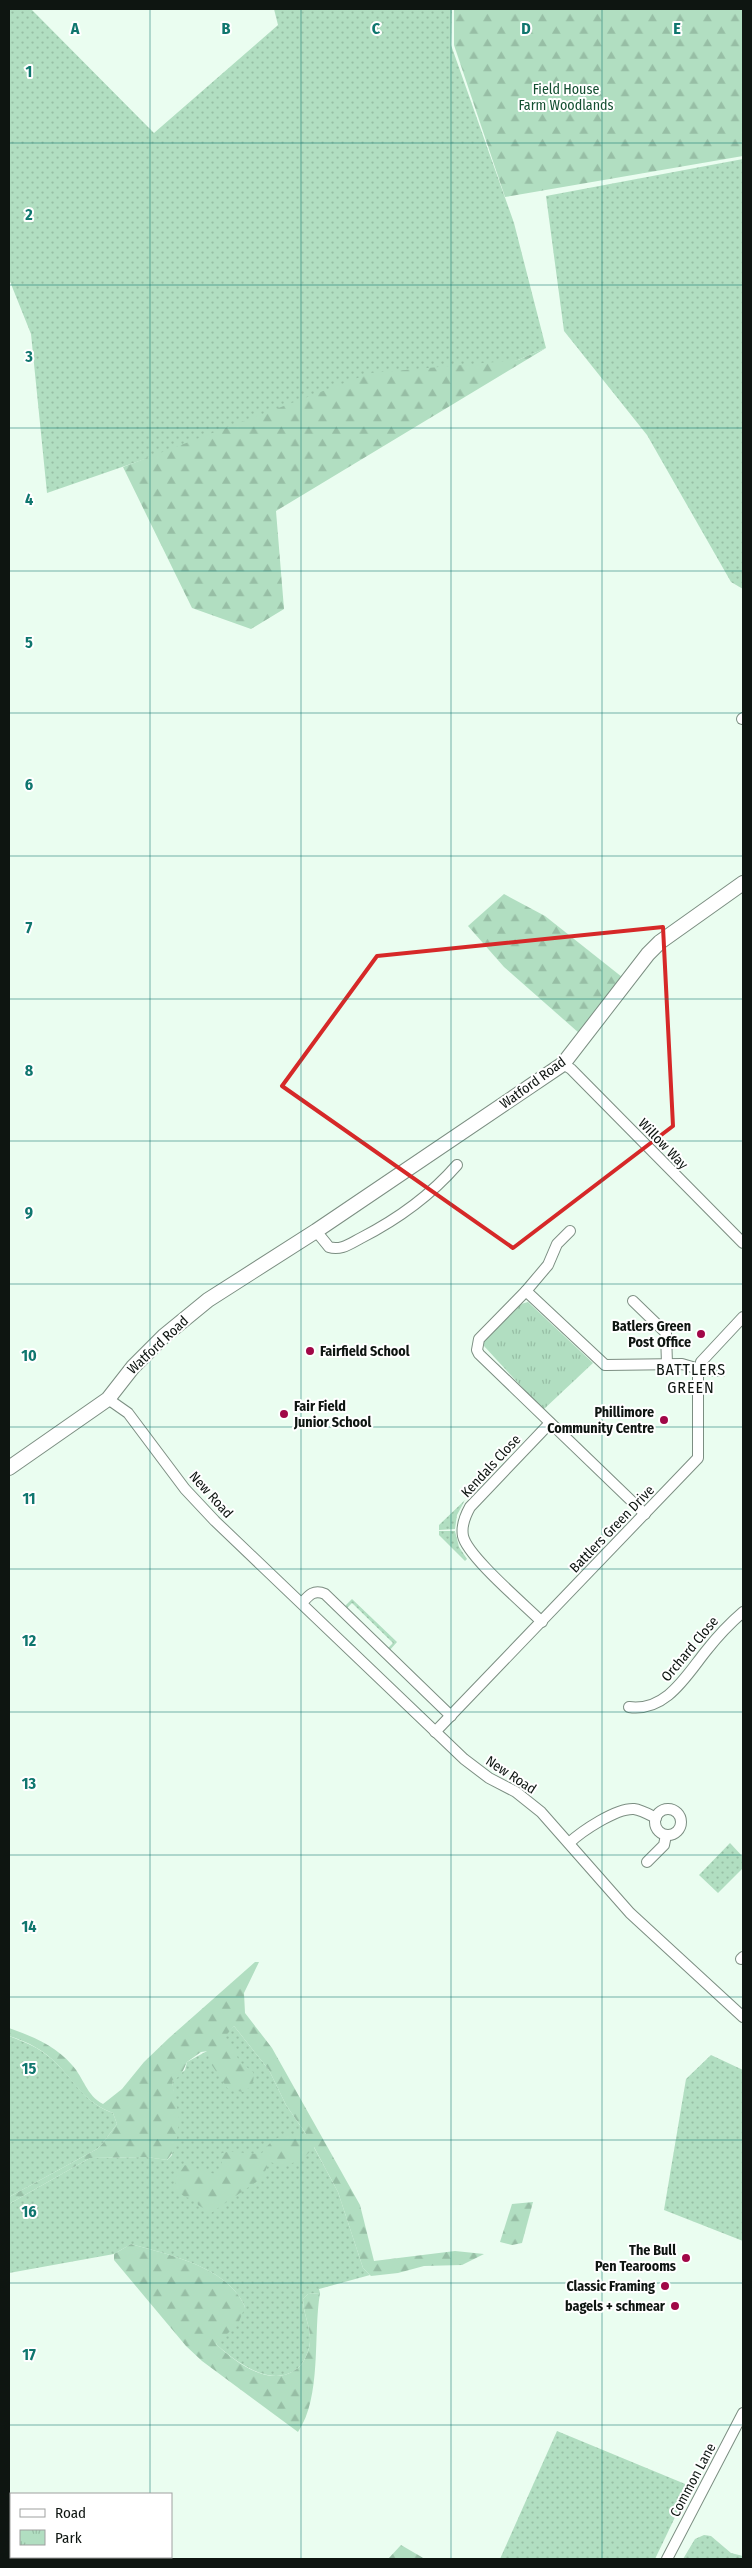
<svg xmlns="http://www.w3.org/2000/svg" width="752" height="2568" font-family="'Fira Sans Condensed',sans-serif">
  <style>
    .grass { fill: url(#grass-dots) }
    .forest { fill: url(#forest-firs) }
    .park { fill: url(#park-tufts) }
    .lines { fill: none; stroke-linecap: round; stroke-linejoin: round }
    .street-casing { stroke: #7c8e82; stroke-width: 12 }
    .secondary-casing { stroke: #7c8e82; stroke-width: 16 }
    .street { stroke: #fff; stroke-width: 10 }
    .secondary { stroke: #fff; stroke-width: 14 }
    .marked { fill: none; stroke: #d62828; stroke-width: 4; stroke-linejoin: round }
    .grid { fill: none; stroke: #0f766e; stroke-width: 1; stroke-opacity: 0.55 }
    .poi-dot { fill: #a10747; stroke: #fff; stroke-width: 2 }
    .labels { text-anchor: middle; dominant-baseline: central; stroke-width: 4; stroke-linejoin: round; paint-order: stroke }
    .park-label { font-size: 14px; fill: #144f31; stroke: #fff }
    .street-label { font-size: 14px; fill: #0e1511; stroke: #fff }
    .poi-label { font-size: 14px; font-weight: bold; fill: #0e1511; stroke: #fff; text-anchor: end }
    .quarter-label { font-size: 16px; letter-spacing: 1px; fill: #0e1511; stroke: #fff }
    .grid-label { font-size: 16px; text-anchor: middle; font-weight: bold; fill: #0f766e; stroke: #fff; stroke-width: 4; stroke-linejoin: round; paint-order: stroke }
  </style>
  <defs>
    <pattern id="grass-dots" width="8" height="8" patternUnits="userSpaceOnUse" patternTransform="scale(1.25)"><rect width="8" height="8" fill="#b1dec1"/><path d="M2 2h.1M6 6h.1" fill="none" stroke="#97bea5" stroke-width="1.8" stroke-linecap="round"/></pattern>
    <pattern id="forest-firs" width="22" height="20" patternUnits="userSpaceOnUse" patternTransform="scale(1.25)"><rect width="22" height="20" fill="#b1dec1"/><path d="M5 1l3.5 6h-7zM16 11l3.5 6h-7z" fill="#97bea5"/></pattern>
    <pattern id="park-tufts" width="24" height="20" patternUnits="userSpaceOnUse" patternTransform="scale(1.25)"><rect width="24" height="20" fill="#b1dec1"/><path d="M3 7l-1-3M5 7V3M7 7l1-3M15 17l-1-3M17 17v-4M19 17l1-3" fill="none" stroke="#97bea5"/></pattern>
  </defs>
  <rect width="100%" height="100%" fill="#eafdf0"/>
  <!-- grass -->
  <g class="grass">
    <polygon points="9,9 31,9 154,133 278,25 274,9 452,9 451,45 514,223 546,348 518,360 148,458 47,493 31,334 9,279"/>
    <polygon points="743,159 743,589 731,582 647,435 564,331 546,196"/>
    <polygon points="711,1364 725,1377 707,1377"/>
    <polygon points="465,1500 457,1515 455,1529 439,1530 439,1525"/>
    <polygon points="439,1531 455,1531 459,1547 467,1559 465,1561 439,1535"/>
    <polygon points="352,1599 397,1642 389,1651 387,1649 393,1643 352,1603 346,1609 344,1607"/>
    <polygon points="730,1843 743,1857 743,1868 718,1893 699,1875"/>
    <path d="M234 2026 269 2070 286 2105 310 2140 338 2192 363 2268 370 2275 319 2289 320 2293 308 2294 303 2299C303 2314 311 2327 310 2341 310 2348 305 2361 300 2366 274 2391 237 2363 216 2344L245 2307C228 2267 170 2255 131 2244L114 2254 9 2273V2204L90 2158 147 2157 167 2160 172 2155 174 2096 172 2081 185 2070 187 2062 207 2051Z"/>
    <path d="M9 2036C28 2043 44 2050 58 2065 79 2086 84 2102 113 2113L117 2124 102 2144 97 2149 9 2197Z"/>
    <polygon points="711,2055 743,2070 743,2241 664,2210 686,2079"/>
    <polygon points="557,2431 690,2486 655,2559 500,2559"/>
    <polygon points="704,2535 711,2536 731,2553 743,2556 743,2559 683,2559 695,2539"/>
  </g>
  <!-- forest -->
  <g class="forest">
    <polygon points="454,9 743,9 743,156 505,197 454,45"/>
    <polygon points="546,348 276,511 284,609 251,629 192,608 123,467 371,373 518,360"/>
    <polygon points="504,894 545,916 622,977 579,1033 504,967 468,926"/>
    <path d="M255 1962H259L244 1993 245 2013 272 2048 360 2205 374 2261 455 2251 484 2254 462 2265 424 2266 398 2273 371 2276 363 2268 338 2192 314 2147C301 2164 284 2169 265 2160L267 2167 262 2178 211 2213 198 2205 196 2199 185 2197 176 2190 175 2178 185 2165 218 2175 222 2170V2153C236 2149 248 2156 262 2153 275 2134 284 2135 306 2134L286 2105 269 2070 234 2026 223 2039 230 2044 240 2062 253 2072C255 2082 252 2087 243 2092L228 2089 209 2061 208 2051 201 2052 187 2062 181 2075 172 2081 179 2118 176 2148 167 2160 147 2157 90 2158 9 2204V2197L97 2149 102 2144 117 2124 113 2113C83 2101 79 2087 58 2065 44 2050 28 2042 9 2036V2028C32 2036 56 2046 72 2065 84 2078 86 2095 103 2104L122 2089 144 2062 169 2038Z"/>
    <polygon points="533,2202 522,2243 512,2245 500,2242 512,2204"/>
    <path d="M131 2244C170 2255 228 2267 245 2307L238 2324 216 2344C237 2364 274 2391 300 2366 305 2361 310 2348 310 2341 311 2327 303 2314 303 2299L308 2294 320 2293C313 2334 322 2397 298 2432L202 2361 186 2346 114 2260V2254Z"/>
    <polygon points="401,2545 425,2559 388,2559"/>
  </g>
  <!-- park -->
  <polygon class="park" points="528,1302 593,1363 543,1410 484,1346 484,1340 521,1304"/>
  <g class="lines">
    <defs>
      <g id="street">
        <polyline points="742,719 743,718"/>
        <polyline points="563,1064 571,1069 743,1243"/>
        <path d="M316 1231 329 1247C341 1251 351 1243 361 1238 398 1219 430 1196 457 1165"/>
        <polyline points="526,1291 548,1265 557,1244 570,1231"/>
        <polyline points="633,1301 666,1333 667,1364"/>
        <polyline points="108,1399 128,1413 185,1489 215,1521 464,1759 489,1778 516,1792 541,1812 630,1913 743,2017"/>
        <polyline points="645,1514 479,1354 477,1350 479,1339 526,1291 605,1365 682,1364 699,1369"/>
        <path d="M302 1603C309 1595 314 1589 325 1594L451 1716"/>
        <path d="M542 1622C525 1605 467 1556 463 1536 461 1526 465 1516 470 1507L550 1423"/>
        <path d="M629 1707C666 1712 686 1676 706 1651 717 1637 729 1624 743 1612"/>
        <polyline points="435,1732 698,1458 698,1377 701,1362 743,1317"/>
        <circle cx="668" cy="1822" r="13"/>
        <path d="M569 1843C582 1831 616 1808 634 1809 642 1810 650 1815 656 1818"/>
        <polyline points="647,1862 664,1845 666,1835"/>
        <polyline points="741,1959 743,1957"/>
        <polyline points="667,2559 743,2413"/>
      </g>
      <polyline id="secondary" points="9,1468 108,1399 133,1367 164,1336 208,1300 316,1231 563,1064 648,954 660,942 743,883"/>
    </defs>
    <!-- street casing -->
    <use href="#street" class="street-casing"/>
    <!-- secondary casing -->
    <use href="#secondary" class="secondary-casing"/>
    <!-- street -->
    <use href="#street" class="street"/>
    <!-- secondary -->
    <use href="#secondary" class="secondary"/>
  </g>
  <!-- marked area -->
  <path class="marked" d="M663 927 673 1126 513 1248 282 1086 377 956Z"/>
  <!-- grid -->
  <path class="grid" d="M150 9V2494M301 9V2559M451 9V2559M602 9V2559M9 143H743M9 285H743M9 428H743M9 571H743M9 713H743M9 856H743M9 999H743M9 1141H743M9 1284H743M9 1427H743M9 1569H743M9 1712H743M9 1855H743M9 1997H743M9 2140H743M9 2283H743M9 2425H743M150 2557V2559"/>
  <!-- markers -->
  <g class="poi-dot">
    <circle cx="701" cy="1334" r="5"/>
    <circle cx="310" cy="1351" r="5"/>
    <circle cx="284" cy="1414" r="5"/>
    <circle cx="664" cy="1420" r="5"/>
    <circle cx="686" cy="2258" r="5"/>
    <circle cx="665" cy="2286" r="5"/>
    <circle cx="675" cy="2306" r="5"/>
  </g>
  <g class="labels">
    <!-- park labels -->
    <g class="park-label">
      <text x="566" y="89">Field House<tspan x="566" dy="16">Farm Woodlands</tspan></text>
    </g>
    <!-- street labels -->
    <g class="street-label">
      <text transform="translate(533 1083) rotate(-36)">Watford Road</text>
      <text transform="translate(663 1144) rotate(46)">Willow Way</text>
      <text transform="translate(158 1345) rotate(-43)">Watford Road</text>
      <text transform="translate(491 1466) rotate(-47)">Kendals Close</text>
      <text transform="translate(211 1495) rotate(48)">New Road</text>
      <text transform="translate(612 1529) rotate(-46)">Battlers Green Drive</text>
      <text transform="translate(690 1649) rotate(-50)">Orchard Close</text>
      <text transform="translate(511 1775) rotate(33)">New Road</text>
      <text transform="translate(693 2480) rotate(-62)">Common Lane</text>
    </g>
    <!-- poi labels -->
    <g class="poi-label">
      <text x="691" y="1326">Batlers Green<tspan x="691" dy="16">Post Office</tspan></text>
      <text x="320" y="1351" text-anchor="start">Fairfield School</text>
      <text x="294" y="1406" text-anchor="start">Fair Field<tspan x="294" dy="16">Junior School</tspan></text>
      <text x="654" y="1412">Phillimore<tspan x="654" dy="16">Community Centre</tspan></text>
      <text x="676" y="2250">The Bull<tspan x="676" dy="16">Pen Tearooms</tspan></text>
      <text x="655" y="2286">Classic Framing</text>
      <text x="665" y="2306">bagels + schmear</text>
    </g>
    <!-- quarter labels -->
    <g class="quarter-label">
      <text x="691" y="1369">BATTLERS<tspan x="691" dy="18">GREEN</tspan></text>
    </g>
  </g>
  <g class="grid-label">
    <text x="75" y="34">A</text>
    <text x="226" y="34">B</text>
    <text x="376" y="34">C</text>
    <text x="526" y="34">D</text>
    <text x="677" y="34">E</text>
    <text x="29" y="77">1</text>
    <text x="29" y="220">2</text>
    <text x="29" y="362">3</text>
    <text x="29" y="505">4</text>
    <text x="29" y="648">5</text>
    <text x="29" y="790">6</text>
    <text x="29" y="933">7</text>
    <text x="29" y="1076">8</text>
    <text x="29" y="1218">9</text>
    <text x="29" y="1361">10</text>
    <text x="29" y="1504">11</text>
    <text x="29" y="1646">12</text>
    <text x="29" y="1789">13</text>
    <text x="29" y="1932">14</text>
    <text x="29" y="2074">15</text>
    <text x="29" y="2217">16</text>
    <text x="29" y="2360">17</text>
  </g>
  <!-- border -->
  <rect width="752" height="2568" fill="none" stroke="#0e1511" stroke-width="20"/>
  <!-- legend -->
  <rect x="10" y="2493" width="162" height="65" fill="#ffffff" stroke="#9fa1a0"/>
  <rect x="20" y="2509" width="25" height="8" fill="#ffffff" stroke="#9fa1a0"/>
  <text x="55" y="2518" font-size="15" fill="#0e1511">Road</text>
  <rect x="20" y="2530" width="25" height="15" fill="url(#park-tufts)" stroke="#9fa1a0"/>
  <text x="55" y="2543" font-size="15" fill="#0e1511">Park</text>
</svg>
